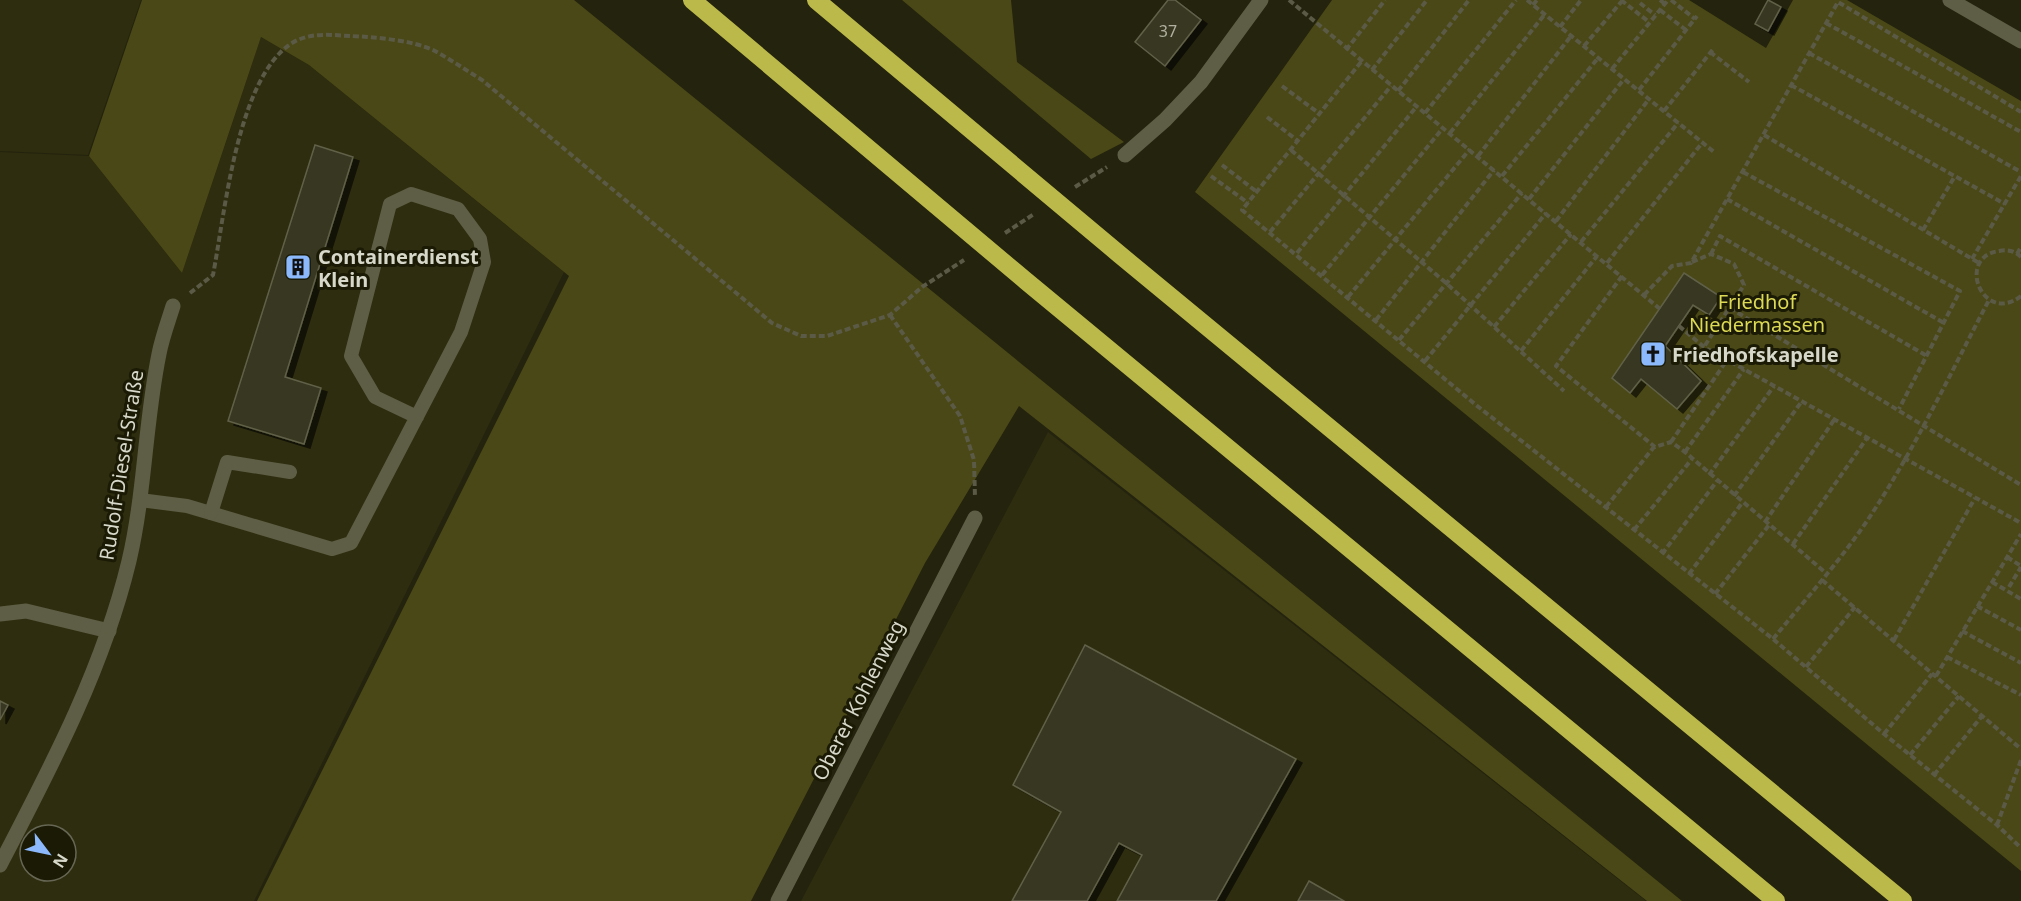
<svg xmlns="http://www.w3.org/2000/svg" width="2021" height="901" font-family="'Noto Sans',sans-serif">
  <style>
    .built { fill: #2e2d0f; fill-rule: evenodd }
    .green { fill: #494816 }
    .building { fill: #373721; stroke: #616149; stroke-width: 1.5; filter: url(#shadow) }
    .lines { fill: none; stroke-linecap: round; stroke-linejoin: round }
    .path { stroke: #5b5a47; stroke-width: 4; stroke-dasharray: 6 3; stroke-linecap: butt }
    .lane { stroke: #5e5e46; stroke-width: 14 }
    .street { stroke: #5e5e46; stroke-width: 15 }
    .highway { stroke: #bbb94a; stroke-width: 18 }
    .labels { text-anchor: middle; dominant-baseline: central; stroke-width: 6; stroke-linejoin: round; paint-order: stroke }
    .number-label { font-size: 16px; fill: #b0b0a0 }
    .poi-label { font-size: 20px; font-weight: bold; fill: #d8d8ca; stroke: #1a1a05; text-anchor: start }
    .park-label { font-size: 20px; fill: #dcd954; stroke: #1a1a05 }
    .street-label { font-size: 20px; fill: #d8d8ca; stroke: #1a1a05 }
  </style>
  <defs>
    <filter id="shadow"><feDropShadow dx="6" dy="4" stdDeviation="0" flood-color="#0009"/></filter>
  </defs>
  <rect width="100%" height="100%" fill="#24230e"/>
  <!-- built -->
  <g class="built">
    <polygon points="0,0 141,0 88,155 0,151"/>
    <path d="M261 37 309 65 564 272 254 901H0V152L89 156 182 273ZM30 835H66V871H30Z"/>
    <polygon points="1048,432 1646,901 801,901"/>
  </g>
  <!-- green -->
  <g class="green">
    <polygon points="142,0 574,0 1682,901 1647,901 1019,406 925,563 751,901 257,901 569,276 309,65 261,37 182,273 89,156"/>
    <polygon points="902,0 1011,0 1017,62 1124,142 1091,159"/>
    <polygon points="1332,0 1689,0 1766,48 1793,0 1847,0 2021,101 2021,871 1195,192"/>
  </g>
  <!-- building -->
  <g class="building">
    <polygon points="1168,0 1175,0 1201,20 1165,66 1135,42"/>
    <polygon points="1768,0 1781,7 1768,31 1755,24"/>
    <polygon points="315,145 353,157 285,377 321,388 304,444 228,421"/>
    <polygon points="1684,273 1721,297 1709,315 1693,305 1665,346 1701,381 1677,409 1641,379 1630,393 1612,378"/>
    <polygon points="1085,645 1296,759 1216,901 1117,901 1142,855 1119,843 1087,901 1012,901 1061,812 1013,785"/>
    <polygon points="0,701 8,705 0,720"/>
    <polygon points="1309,881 1344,901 1298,901"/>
  </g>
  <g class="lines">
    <!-- path -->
    <g class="path">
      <polyline points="1289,0 1660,309"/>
      <polyline points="1527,0 1714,152"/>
      <polyline points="1621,0 1649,22"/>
      <polyline points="1660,0 1665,4"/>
      <polyline points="1671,0 1695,19"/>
      <polyline points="1640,3 1655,15"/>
      <polyline points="1533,5 1537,0"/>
      <polyline points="1660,10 1686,30"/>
      <polyline points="1826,23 2021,132"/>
      <polyline points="1560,27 1581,0"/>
      <polyline points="1584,46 1622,1"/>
      <polyline points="1346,50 1385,0"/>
      <polyline points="1710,52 1749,82"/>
      <polyline points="1809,53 2021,172"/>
      <polyline points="1361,62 1242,210 1476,405 1773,639 1884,734 1997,825 2021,848"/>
      <polyline points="1612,69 1668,0"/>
      <polyline points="1372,70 1427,0"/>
      <polyline points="1791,85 2005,204"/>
      <polyline points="1282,86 1320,114"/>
      <polyline points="1639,90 1697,16"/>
      <polyline points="1398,91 1469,0"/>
      <polyline points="1664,111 1714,48"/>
      <polyline points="1425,113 1516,0"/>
      <polyline points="1267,117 1298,141"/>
      <polyline points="1450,133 1545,14"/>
      <polyline points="1764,135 1979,263"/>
      <polyline points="1291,150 1446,283 1564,391"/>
      <polyline points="1478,156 1571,36"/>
      <polyline points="1222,165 1257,192"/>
      <polyline points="1743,172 1960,291 1899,409"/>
      <polyline points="1211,176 1248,203"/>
      <polyline points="1502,176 1598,58"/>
      <polyline points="1075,187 1107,167"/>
      <polyline points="1529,199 1624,79"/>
      <polyline points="1727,199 1944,323"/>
      <polyline points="1556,221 1649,99"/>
      <polyline points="1923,230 1955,176"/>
      <polyline points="1270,232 1391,86"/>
      <polyline points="1005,233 1034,214"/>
      <polyline points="1581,242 1678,123"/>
      <polyline points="1297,253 1417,106"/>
      <polyline points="1711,254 1720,236 1927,356"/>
      <polyline points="2017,254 2021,247"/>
      <path d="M2021 257C2015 251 2007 249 1999 251 1955 257 1983 326 2021 296"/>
      <polyline points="1972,259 2021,176"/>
      <polyline points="1692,262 1711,254 1734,264 1744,285 1704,347"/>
      <polyline points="1607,263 1702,143"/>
      <polyline points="1322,275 1443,128"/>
      <polyline points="1622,276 1556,366 1655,447 1671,442 1685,452 1827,574"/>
      <path d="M190 293 213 275C225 213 237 78 292 43 310 32 331 35 350 36 374 37 413 40 435 51 451 60 466 70 482 80L772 323 801 336H827L890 315 922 287 964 260"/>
      <polyline points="1644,295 1672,266 1691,263 1838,2 2021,112"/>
      <polyline points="1348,297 1470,149"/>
      <polyline points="1730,308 2021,485"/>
      <polyline points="890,315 960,416 974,460 975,497"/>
      <polyline points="1376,320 1494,170"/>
      <polyline points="1679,326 1704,347 2021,523"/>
      <polyline points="1494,327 1571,234"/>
      <polyline points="1399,340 1522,193"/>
      <polyline points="1521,351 1597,256"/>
      <polyline points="1425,361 1546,213"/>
      <polyline points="1671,442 1727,360"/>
      <polyline points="1685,452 1744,369"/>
      <polyline points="1709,475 1774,386"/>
      <polyline points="1734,496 1802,401"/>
      <polyline points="1606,507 1654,447"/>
      <polyline points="1765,522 1834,420"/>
      <polyline points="1634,530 1692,459"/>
      <polyline points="1793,544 1867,438"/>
      <polyline points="1662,554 1717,481"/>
      <polyline points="2007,557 2021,566"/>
      <polyline points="1689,574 1742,503"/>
      <polyline points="1822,580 2021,749"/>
      <polyline points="1992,582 2021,599"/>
      <polyline points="2009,587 2021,567"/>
      <polyline points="1715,594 1769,525"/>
      <polyline points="1977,606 2021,630"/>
      <polyline points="1962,631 2021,663"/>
      <path d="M1773 639C1805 600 1839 562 1867 521 1914 451 1950 374 1989 300"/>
      <polyline points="1894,640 1975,498"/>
      <polyline points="1947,657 2021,695"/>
      <polyline points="1806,667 1855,607"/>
      <polyline points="1936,676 2021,534"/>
      <polyline points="1884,734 1932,674"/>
      <polyline points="1910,755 1959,696"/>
      <polyline points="1934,775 1982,716"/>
      <polyline points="1997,825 2021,760"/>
    </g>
    <!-- lane -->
    <g class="lane">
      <polyline points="140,500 187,506 332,549 351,543 461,332 484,262 480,239 458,209 411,194 390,204 351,356 375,397 417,417"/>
      <polyline points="211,513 227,462 290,472"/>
    </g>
    <!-- street -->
    <g class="street">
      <polyline points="1950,0 2021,41"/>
      <polyline points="1125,155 1165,120 1201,82 1261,0"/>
      <polyline points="0,614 26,611 109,631"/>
      <path d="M0 865C51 767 103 669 129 561 145 493 145 422 159 354 162 338 168 322 173 306"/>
      <polyline points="778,901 975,518"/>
    </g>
    <!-- highway -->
    <g class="highway">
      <polyline points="692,0 1026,281 1776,901"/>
      <polyline points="816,0 1119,254 1903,901"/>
    </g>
  </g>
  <!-- icons -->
  <defs>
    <symbol id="building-square" viewBox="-11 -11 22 22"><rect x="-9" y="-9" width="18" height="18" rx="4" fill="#8cb9fc" stroke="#1a1a05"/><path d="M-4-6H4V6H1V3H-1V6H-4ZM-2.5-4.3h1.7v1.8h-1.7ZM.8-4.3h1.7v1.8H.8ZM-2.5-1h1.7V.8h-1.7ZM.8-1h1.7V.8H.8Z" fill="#111"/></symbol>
    <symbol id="church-square" viewBox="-11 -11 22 22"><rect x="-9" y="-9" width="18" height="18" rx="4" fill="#8cb9fc" stroke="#1a1a05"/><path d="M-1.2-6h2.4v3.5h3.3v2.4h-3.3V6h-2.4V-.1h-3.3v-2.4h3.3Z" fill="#111"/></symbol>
  </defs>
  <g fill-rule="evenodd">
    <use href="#building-square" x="283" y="252" width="30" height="30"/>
    <use href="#church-square" x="1638" y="339" width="30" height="30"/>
  </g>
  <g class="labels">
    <!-- number labels -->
    <g class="number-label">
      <text x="1168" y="31">37</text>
    </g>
    <!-- poi labels -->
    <g class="poi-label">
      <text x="318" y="256">Containerdienst<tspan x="318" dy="23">Klein</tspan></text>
      <text x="1672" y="354">Friedhofskapelle</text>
    </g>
    <!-- park labels -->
    <g class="park-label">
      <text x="1757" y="301">Friedhof<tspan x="1757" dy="23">Niedermassen</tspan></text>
    </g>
    <!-- street labels -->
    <g class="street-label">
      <text transform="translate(121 465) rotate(-81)">Rudolf-Diesel-Straße</text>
      <text transform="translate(858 700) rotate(-63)">Oberer Kohlenweg</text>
    </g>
  </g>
  <!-- north arrow -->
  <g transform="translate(48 853) rotate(122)"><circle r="28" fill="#1a1a05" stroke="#666654" stroke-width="1.5"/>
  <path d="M0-4.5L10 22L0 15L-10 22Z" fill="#8cb9fc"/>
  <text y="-9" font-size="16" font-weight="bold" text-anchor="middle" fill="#d8d8ca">N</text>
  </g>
</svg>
